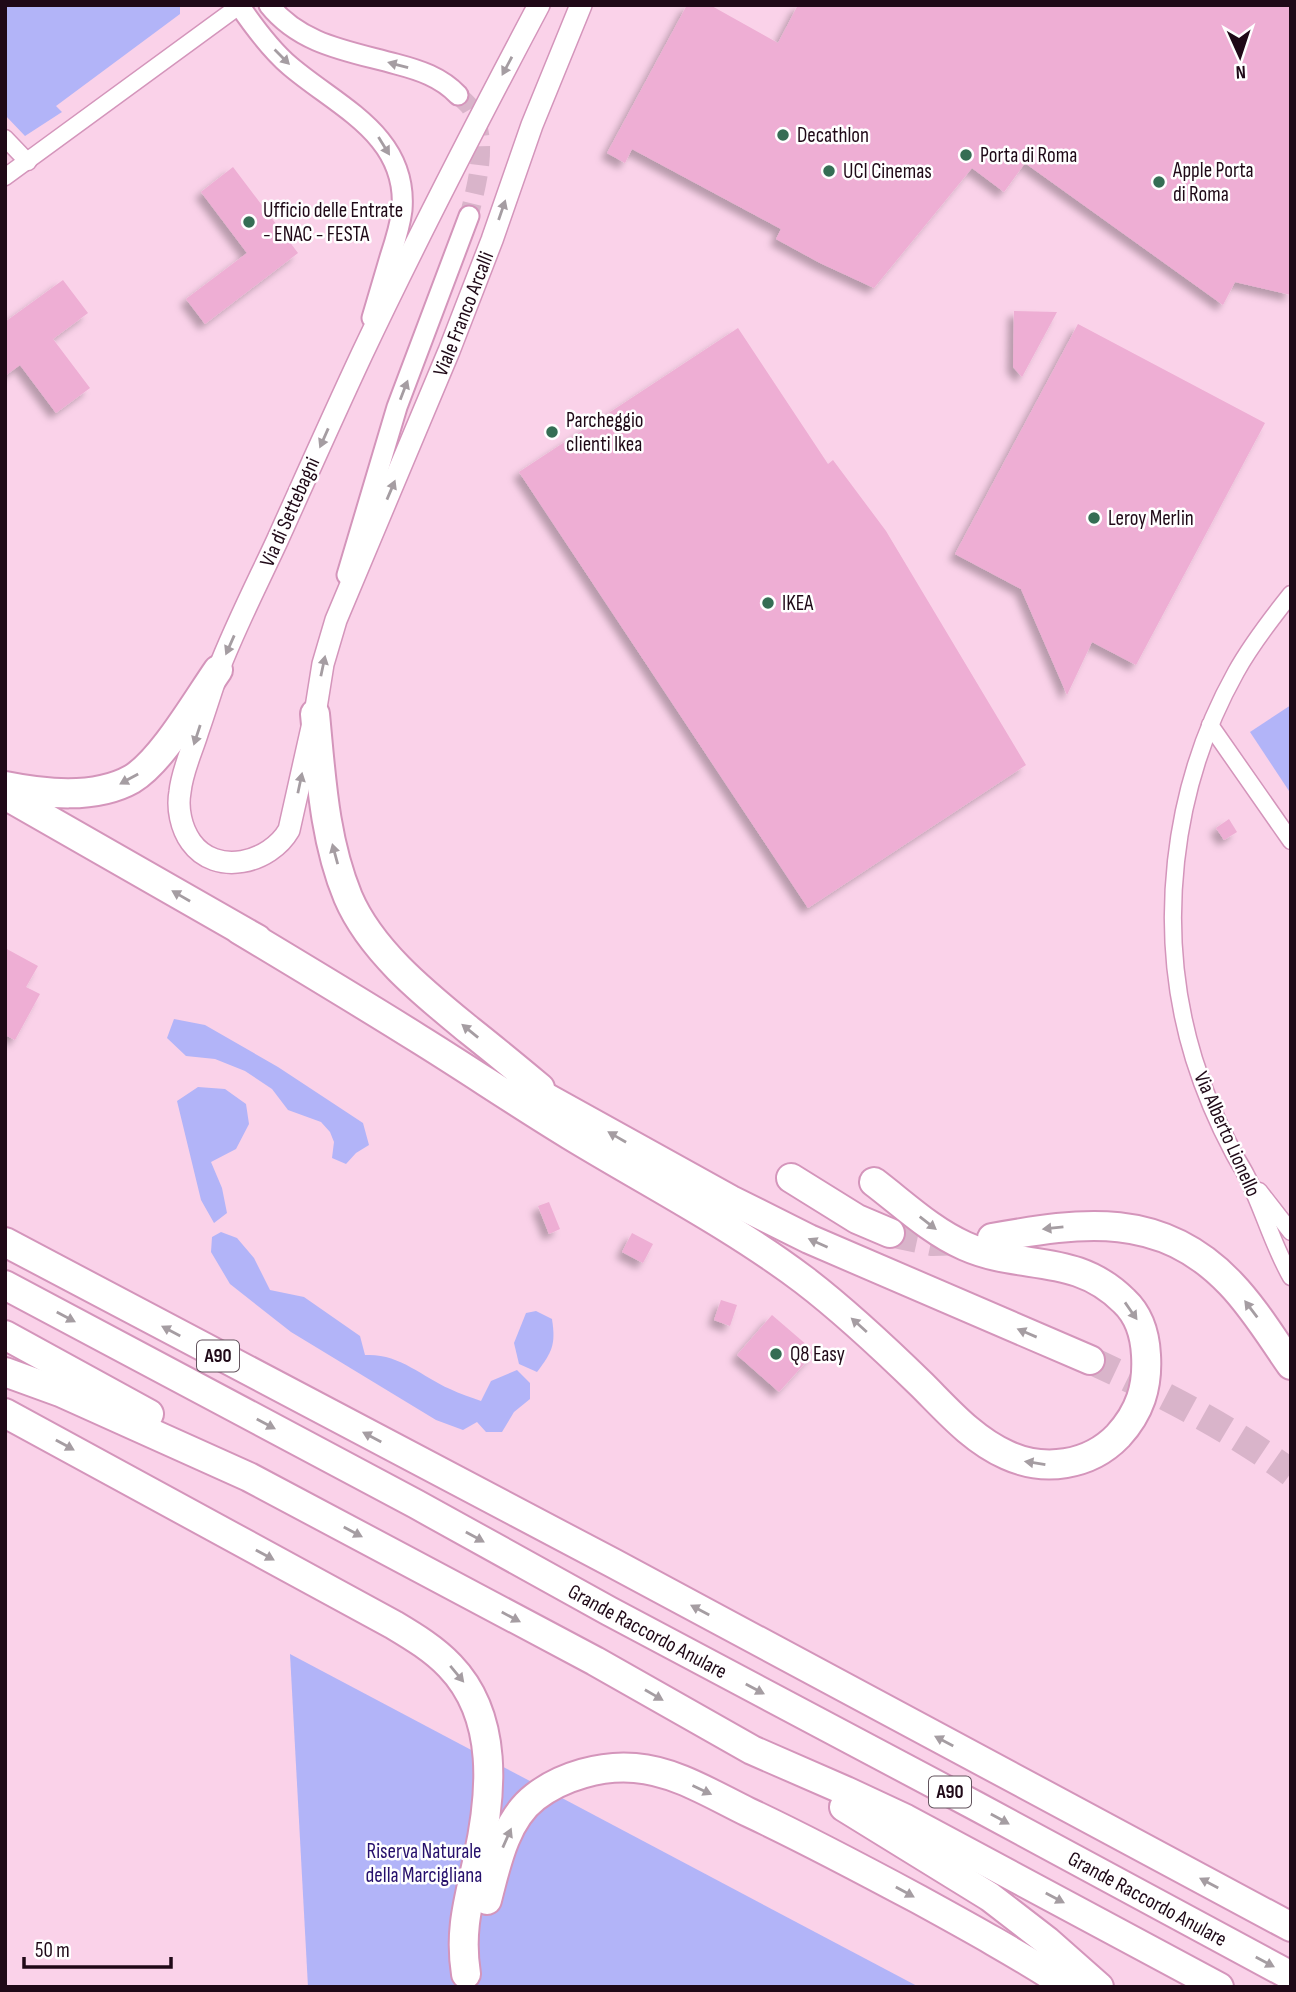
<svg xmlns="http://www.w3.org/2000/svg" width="1296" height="1992" font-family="'Sofia Sans Condensed',sans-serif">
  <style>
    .green { fill: #b2b4f8 }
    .building { fill: #eeaed4; filter: url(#shadow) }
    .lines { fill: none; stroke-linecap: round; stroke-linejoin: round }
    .tertiary-tunnel { stroke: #d9b4ca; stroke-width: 19; stroke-dasharray: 19 10; stroke-linecap: butt }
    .motorway-tunnel { stroke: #d9b4ca; stroke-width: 28; stroke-dasharray: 28 14; stroke-linecap: butt }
    .minor-casing { stroke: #d495bb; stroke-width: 19 }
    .tertiary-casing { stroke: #d495bb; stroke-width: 23 }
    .secondary-casing { stroke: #d495bb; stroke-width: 24 }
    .motorway-casing { stroke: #d495bb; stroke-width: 32 }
    .minor { stroke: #fff; stroke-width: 16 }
    .tertiary { stroke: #fff; stroke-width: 19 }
    .secondary { stroke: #fff; stroke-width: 21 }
    .motorway { stroke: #fff; stroke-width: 28 }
    .oneway { fill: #a59da2 }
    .poi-dot { fill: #356d54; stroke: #fff; stroke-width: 2.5 }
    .labels { text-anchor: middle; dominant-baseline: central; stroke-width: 5; stroke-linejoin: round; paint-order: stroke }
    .shield { fill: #fff; stroke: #62535d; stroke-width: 2 }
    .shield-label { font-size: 19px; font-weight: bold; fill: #1f0917 }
    .poi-label { font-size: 21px; fill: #1f0917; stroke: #fff; text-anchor: start }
    .street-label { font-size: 21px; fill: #1f0917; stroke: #fff }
    .park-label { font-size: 21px; fill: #26106c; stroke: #fff }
  </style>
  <defs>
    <filter id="shadow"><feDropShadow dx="-6" dy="6" stdDeviation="3.5" flood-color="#0004"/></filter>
  </defs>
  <rect width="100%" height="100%" fill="#fad2e9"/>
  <!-- green -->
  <g class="green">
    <polygon points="5,5 180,5 180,14 56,106 62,112 25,136 5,115"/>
    <polygon points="1291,705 1291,794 1250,732"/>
    <polygon points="174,1019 205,1025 278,1067 363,1123 369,1145 356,1153 346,1164 332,1158 334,1142 330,1132 321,1122 288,1110 272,1089 245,1071 215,1059 186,1056 167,1038"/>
    <polygon points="198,1087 225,1089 246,1104 249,1124 236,1149 211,1162 222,1188 227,1213 214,1223 201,1200 177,1101"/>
    <path d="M221 1232 237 1238 254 1258 270 1290 304 1297 360 1336 365 1355C399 1353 421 1376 450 1389 460 1394 471 1397 481 1401L491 1381 517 1370 530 1383V1399L514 1412 502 1432H486L477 1422 463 1430 436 1420 291 1332 230 1284 211 1252 212 1237Z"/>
    <path d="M536 1311 552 1319C556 1345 552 1352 537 1372L519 1364 514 1343 526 1313Z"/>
    <polygon points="290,1654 919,1987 308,1987"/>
  </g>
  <!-- building -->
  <g class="building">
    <polygon points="687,5 710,5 778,43 798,5 1291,5 1291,295 1235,282 1223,305 1025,163 1004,192 972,168 874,288 820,263 776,239 781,229 632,149 625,163 607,153"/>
    <polygon points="233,167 298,253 205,324 186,299 247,253 201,192"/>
    <polygon points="63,280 88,313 53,339 90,388 56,413 20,365 5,376 5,322"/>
    <polygon points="1014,311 1057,312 1022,377 1013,367"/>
    <polygon points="1078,324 1265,423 1136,665 1092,642 1067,695 1021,589 955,554"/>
    <polygon points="738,328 828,464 833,460 886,531 1026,765 808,908 519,472"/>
    <polygon points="1229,819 1237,832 1224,840 1216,828"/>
    <polygon points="5,948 38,966 26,987 40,994 15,1040 5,1035"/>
    <polygon points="549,1202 560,1229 549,1234 538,1206"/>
    <polygon points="632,1233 653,1244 643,1263 622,1252"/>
    <polygon points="721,1300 737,1305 730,1326 714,1320"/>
    <polygon points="772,1315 815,1352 779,1392 737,1355"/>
  </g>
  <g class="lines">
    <!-- tertiary-tunnel -->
    <path class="tertiary-tunnel" d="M458 95C462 99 467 103 470 107 490 139 477 183 469 216"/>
    <!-- motorway-tunnel -->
    <g class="motorway-tunnel">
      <polyline points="890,1233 932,1242 965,1241"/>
      <path d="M1090 1360C1159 1392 1229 1427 1291 1473"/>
    </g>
    <defs>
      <g id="minor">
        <polyline points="5,138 28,162"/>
        <polyline points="5,177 239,6"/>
        <path d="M1291 594C1271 619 1251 645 1236 672 1171 788 1155 932 1194 1059 1204 1091 1217 1122 1233 1152 1237 1160 1242 1167 1246 1175 1263 1208 1272 1244 1291 1277"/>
        <polyline points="1210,725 1291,841"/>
        <polyline points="1259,1191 1291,1232"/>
      </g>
      <g id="tertiary">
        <path d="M239 5C254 27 270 49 290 66 338 107 408 135 402 210 400 226 395 242 390 257 384 277 378 298 372 318"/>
        <path d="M269 5C301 45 349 51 396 64 419 70 441 77 458 95"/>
        <polyline points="347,575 397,407 469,216"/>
      </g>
      <g id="secondary">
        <path id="s1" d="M539 5C478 120 418 236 362 354 333 416 305 479 277 541 257 584 235 627 218 671 211 691 205 711 198 731 192 751 182 771 180 792 177 808 181 828 191 842 216 877 270 863 289 830L315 714 323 664 336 620 449 351 492 240 532 125 581 5"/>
      </g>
      <g id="motorway">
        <path d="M315 714C321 776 324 839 348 897 371 951 425 994 469 1030 493 1049 516 1068 540 1088"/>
        <path d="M5 786C44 794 95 800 132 779 162 761 197 700 218 670"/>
        <polyline points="5,795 257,939"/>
        <path d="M240 930C300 966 360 1002 419 1039 469 1070 519 1104 570 1135 649 1183 731 1225 804 1280 846 1312 884 1348 922 1385 948 1411 973 1440 1007 1455 1044 1472 1089 1466 1118 1436 1140 1412 1148 1387 1146 1355 1145 1335 1139 1315 1124 1301 1075 1252 1021 1271 965 1246 931 1231 903 1204 874 1182"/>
        <polyline points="520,1083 731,1200 809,1239 1090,1360"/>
        <polyline points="791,1178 857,1219 890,1233"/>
        <path d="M992 1238C1082 1222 1161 1210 1231 1284 1254 1308 1272 1338 1291 1365"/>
        <polyline points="5,1242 613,1563 1291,1927"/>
        <path id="s2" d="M5 1285 416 1504 609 1611 976 1806 1291 1976"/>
        <polyline points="5,1335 149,1414"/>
        <polyline points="5,1372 60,1392 249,1477 595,1661 752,1750 846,1791 906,1819 1219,1987"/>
        <path d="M5 1413 394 1625C414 1637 434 1649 450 1666 499 1717 492 1794 478 1858 469 1900 459 1930 466 1974"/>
        <polyline points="844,1807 990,1897 1047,1941 1099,1987"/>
        <path d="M487 1900C496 1865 505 1820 535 1797 562 1776 602 1765 635 1768 675 1771 713 1795 748 1812 806 1839 862 1869 918 1899 969 1927 1020 1955 1069 1987"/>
      </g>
    </defs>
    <!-- minor casing -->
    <use href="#minor" class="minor-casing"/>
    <!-- tertiary casing -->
    <use href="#tertiary" class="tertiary-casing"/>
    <!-- secondary casing -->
    <use href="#secondary" class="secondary-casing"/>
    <!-- motorway casing -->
    <use href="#motorway" class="motorway-casing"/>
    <!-- minor -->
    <use href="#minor" class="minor"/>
    <!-- tertiary -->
    <use href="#tertiary" class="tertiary"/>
    <!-- secondary -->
    <use href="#secondary" class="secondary"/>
    <!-- motorway -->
    <use href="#motorway" class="motorway"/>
  </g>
  <!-- one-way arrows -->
  <defs><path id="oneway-solid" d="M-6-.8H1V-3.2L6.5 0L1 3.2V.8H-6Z" transform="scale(1.75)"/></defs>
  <g class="oneway">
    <use href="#oneway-solid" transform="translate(282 57) rotate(45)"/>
    <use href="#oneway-solid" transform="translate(398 65) rotate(-165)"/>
    <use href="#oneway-solid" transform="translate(507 66) rotate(118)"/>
    <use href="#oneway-solid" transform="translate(384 146) rotate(58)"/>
    <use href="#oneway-solid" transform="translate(502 210) rotate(-71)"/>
    <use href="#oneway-solid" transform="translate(404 390) rotate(-69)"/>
    <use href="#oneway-solid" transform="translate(324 438) rotate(114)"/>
    <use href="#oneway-solid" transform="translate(391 490) rotate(-67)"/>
    <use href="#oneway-solid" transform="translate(230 645) rotate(114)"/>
    <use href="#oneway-solid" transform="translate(323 666) rotate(-78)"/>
    <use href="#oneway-solid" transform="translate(197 735) rotate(108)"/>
    <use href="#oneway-solid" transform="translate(129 779) rotate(151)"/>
    <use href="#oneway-solid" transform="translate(300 783) rotate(-78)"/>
    <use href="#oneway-solid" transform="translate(335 854) rotate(-105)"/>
    <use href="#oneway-solid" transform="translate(181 896) rotate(-150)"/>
    <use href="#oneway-solid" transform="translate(470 1031) rotate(-141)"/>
    <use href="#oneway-solid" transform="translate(617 1137) rotate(-150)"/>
    <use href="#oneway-solid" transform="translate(928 1223) rotate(38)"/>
    <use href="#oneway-solid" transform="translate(1053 1228) rotate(174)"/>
    <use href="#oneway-solid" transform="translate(818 1243) rotate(-156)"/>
    <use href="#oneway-solid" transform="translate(1251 1309) rotate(-127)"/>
    <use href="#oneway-solid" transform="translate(1131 1311) rotate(55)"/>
    <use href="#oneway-solid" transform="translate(66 1317) rotate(28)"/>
    <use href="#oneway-solid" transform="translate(859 1325) rotate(-138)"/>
    <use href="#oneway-solid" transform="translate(171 1331) rotate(-152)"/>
    <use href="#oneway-solid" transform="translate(1027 1333) rotate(-157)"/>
    <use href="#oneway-solid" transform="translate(266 1424) rotate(28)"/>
    <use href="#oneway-solid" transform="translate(372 1437) rotate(-152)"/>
    <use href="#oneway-solid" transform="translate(65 1445) rotate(29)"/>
    <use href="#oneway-solid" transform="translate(1035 1463) rotate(-171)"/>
    <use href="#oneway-solid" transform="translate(353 1532) rotate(28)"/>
    <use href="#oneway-solid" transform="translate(475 1537) rotate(29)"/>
    <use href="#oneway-solid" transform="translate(265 1555) rotate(29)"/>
    <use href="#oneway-solid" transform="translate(700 1610) rotate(-152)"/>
    <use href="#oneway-solid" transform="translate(511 1617) rotate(28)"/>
    <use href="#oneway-solid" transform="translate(457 1674) rotate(50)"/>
    <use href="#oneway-solid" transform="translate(755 1689) rotate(28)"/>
    <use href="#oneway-solid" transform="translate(654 1695) rotate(30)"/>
    <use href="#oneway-solid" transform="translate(944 1741) rotate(-152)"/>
    <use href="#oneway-solid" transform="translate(702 1790) rotate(25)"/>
    <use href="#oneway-solid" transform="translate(1000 1819) rotate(29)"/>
    <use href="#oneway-solid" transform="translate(507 1838) rotate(-66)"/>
    <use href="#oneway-solid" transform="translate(1209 1883) rotate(-152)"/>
    <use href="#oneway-solid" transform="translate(905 1892) rotate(29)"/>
    <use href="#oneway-solid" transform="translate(1055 1898) rotate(28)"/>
    <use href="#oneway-solid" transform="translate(1265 1962) rotate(28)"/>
  </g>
  <!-- markers -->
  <g class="poi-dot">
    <circle cx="783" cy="135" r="7"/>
    <circle cx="966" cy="155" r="7"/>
    <circle cx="829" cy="171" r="7"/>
    <circle cx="1159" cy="182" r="7"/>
    <circle cx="249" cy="222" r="7"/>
    <circle cx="552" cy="432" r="7"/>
    <circle cx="1094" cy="518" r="7"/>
    <circle cx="768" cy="603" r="7"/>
    <circle cx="776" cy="1354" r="7"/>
  </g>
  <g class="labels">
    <!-- shield labels -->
    <g class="shield">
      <rect x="197" y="1340.5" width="42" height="31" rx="5"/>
      <rect x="929" y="1776.5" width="42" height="31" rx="5"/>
    </g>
    <g class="shield-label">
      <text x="218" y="1356">A90</text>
      <text x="950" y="1792">A90</text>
    </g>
    <!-- poi labels -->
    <g class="poi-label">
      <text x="797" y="135">Decathlon</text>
      <text x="980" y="155">Porta di Roma</text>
      <text x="1173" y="170">Apple Porta<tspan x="1173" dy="24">di Roma</tspan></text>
      <text x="843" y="171">UCI Cinemas</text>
      <text x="263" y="210">Ufficio delle Entrate<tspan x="263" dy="24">- ENAC - FESTA</tspan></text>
      <text x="566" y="420">Parcheggio<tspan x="566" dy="24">clienti Ikea</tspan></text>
      <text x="1108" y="518">Leroy Merlin</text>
      <text x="782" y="603">IKEA</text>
      <text x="790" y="1354">Q8 Easy</text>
    </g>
    <!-- street labels -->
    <g class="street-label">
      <text stroke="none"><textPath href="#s1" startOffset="1582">Viale Franco Arcalli</textPath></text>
      <text transform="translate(290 512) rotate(-66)">Via di Settebagni</text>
      <text transform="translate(1227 1134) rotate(66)">Via Alberto Lionello</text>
      <text stroke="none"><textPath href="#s2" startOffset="730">Grande Raccordo Anulare</textPath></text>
      <text stroke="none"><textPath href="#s2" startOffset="1297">Grande Raccordo Anulare</textPath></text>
    </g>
    <!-- park labels -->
    <g class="park-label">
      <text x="424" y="1851">Riserva Naturale<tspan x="424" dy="24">della Marcigliana</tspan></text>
    </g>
  </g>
  <!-- border -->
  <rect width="1296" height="1992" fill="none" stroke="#1f0917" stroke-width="14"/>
  <!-- north arrow -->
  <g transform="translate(1240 56) rotate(177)" stroke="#ffffff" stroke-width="5" paint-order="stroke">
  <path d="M0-5L12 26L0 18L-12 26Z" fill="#1f0917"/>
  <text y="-10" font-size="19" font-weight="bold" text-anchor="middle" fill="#1f0917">N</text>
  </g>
  <!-- scale -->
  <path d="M24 1957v10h147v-10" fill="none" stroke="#1f0917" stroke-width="3.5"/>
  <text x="35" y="1957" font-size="21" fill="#1f0917" stroke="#ffffff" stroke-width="5" paint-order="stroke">50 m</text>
</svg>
